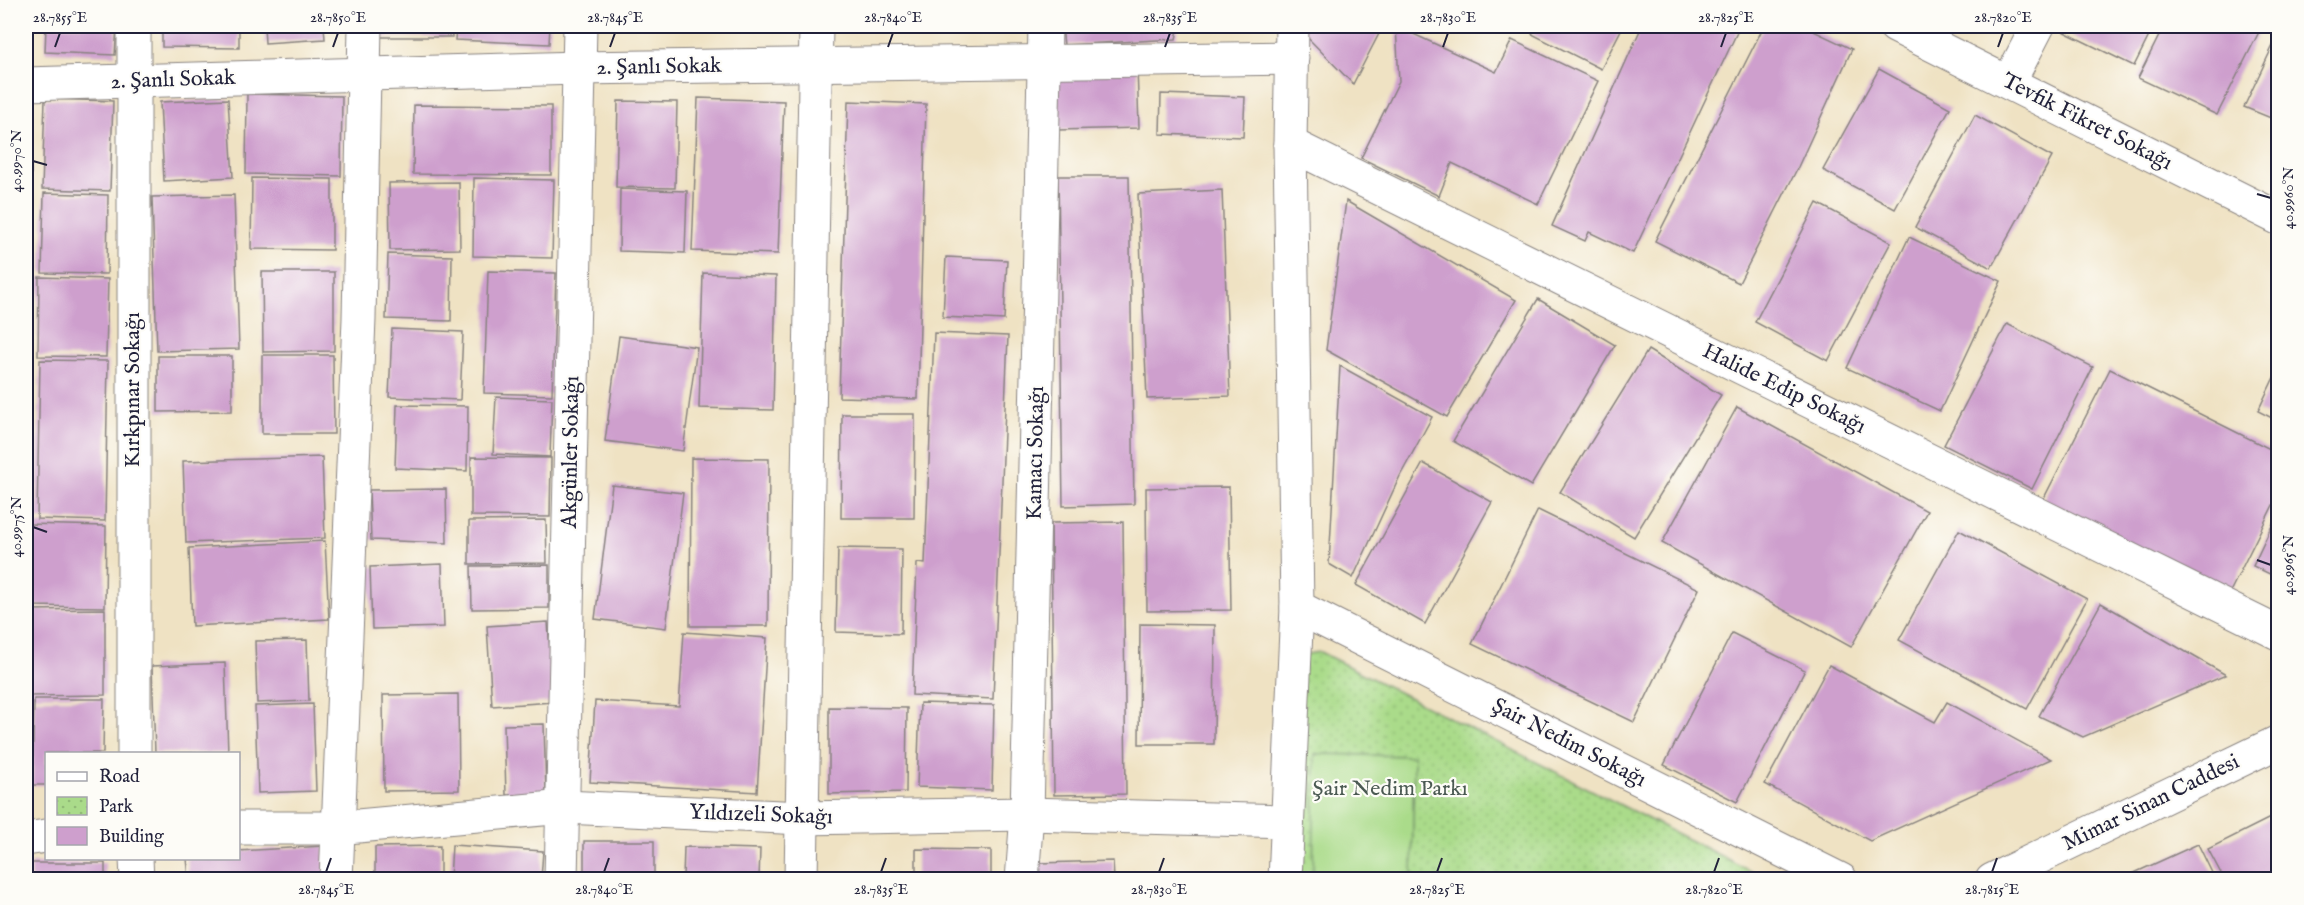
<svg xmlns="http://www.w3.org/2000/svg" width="2304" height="905" font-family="'IM FELL English',serif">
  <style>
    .park { fill: url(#park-dots); stroke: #667e62; stroke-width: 1.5 }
    .pitch { fill: #aadb8a; stroke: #667e62; stroke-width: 1.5 }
    .building { fill: #ce9fcd }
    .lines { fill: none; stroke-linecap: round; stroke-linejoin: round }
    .street-casing { stroke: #88827f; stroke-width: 35 }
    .secondary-casing { stroke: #88827f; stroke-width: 35 }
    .street { stroke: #fff; stroke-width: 33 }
    .secondary { stroke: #fff; stroke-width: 33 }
    .ticks { fill: none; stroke: #22223b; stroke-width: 2 }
    .labels { text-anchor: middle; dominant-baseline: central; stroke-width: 4.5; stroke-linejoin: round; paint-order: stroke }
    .street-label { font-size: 22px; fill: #22223b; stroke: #fdfcf7 }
    .park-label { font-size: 22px; fill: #4b5a53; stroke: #fdfcf7 }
    .neatline { fill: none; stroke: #22223b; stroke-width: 2 }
    .ticks-label { font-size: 15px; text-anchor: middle; fill: #22223b }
  </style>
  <defs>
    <pattern id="park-dots" width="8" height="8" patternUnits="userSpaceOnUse" patternTransform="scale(1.5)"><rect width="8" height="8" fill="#aadb8a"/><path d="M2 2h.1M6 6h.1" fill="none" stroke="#92bc78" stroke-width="1.8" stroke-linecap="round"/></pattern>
  </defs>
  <rect width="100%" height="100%" fill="#fdfcf7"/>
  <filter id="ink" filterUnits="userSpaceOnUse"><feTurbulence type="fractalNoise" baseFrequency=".0167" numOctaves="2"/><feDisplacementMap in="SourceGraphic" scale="12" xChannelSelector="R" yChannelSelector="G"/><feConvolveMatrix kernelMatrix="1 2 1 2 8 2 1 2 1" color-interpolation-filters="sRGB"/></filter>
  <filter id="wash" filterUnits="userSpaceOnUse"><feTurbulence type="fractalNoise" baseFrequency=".008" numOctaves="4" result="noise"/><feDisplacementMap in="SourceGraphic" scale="24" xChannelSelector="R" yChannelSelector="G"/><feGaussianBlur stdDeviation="1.35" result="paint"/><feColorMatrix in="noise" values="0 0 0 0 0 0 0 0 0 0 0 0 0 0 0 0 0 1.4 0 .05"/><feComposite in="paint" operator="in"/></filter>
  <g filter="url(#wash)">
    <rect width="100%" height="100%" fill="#efe2c3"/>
    <!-- park -->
    <polygon class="park" points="1320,652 1766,879 1300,879 1300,655"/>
    <!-- pitch -->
    <polygon class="pitch" points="1315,754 1414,756 1412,879 1313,879"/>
    <g id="blocks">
      <!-- building -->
      <g class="building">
        <polygon points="46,26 117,26 115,55 45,52"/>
        <polygon points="162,26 239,26 239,48 162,47"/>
        <polygon points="264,26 324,26 325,39 265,43"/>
        <rect x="379" y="26" width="73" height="11"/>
        <polygon points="456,26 550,26 549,44 455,40"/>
        <polygon points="1062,26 1179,26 1176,39 1064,45"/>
        <polygon points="1304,26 1383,26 1353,84 1304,34"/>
        <polygon points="1396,26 1496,72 1512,40 1598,81 1538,204 1452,163 1439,196 1361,158 1399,81"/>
        <polygon points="1537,26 1623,26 1601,69 1532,34"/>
        <polygon points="1642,26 1740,26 1633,253 1589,232 1585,241 1552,226"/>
        <polygon points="1764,26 1803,26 1852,49 1798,167 1739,283 1655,241"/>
        <polygon points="2052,26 2154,26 2134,66"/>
        <polygon points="2164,26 2262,26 2217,115 2138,78"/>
        <polygon points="2278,35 2278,121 2244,107"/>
        <polygon points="1137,66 1139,128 1058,130 1056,69"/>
        <polygon points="1879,69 1950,108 1895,209 1823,170"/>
        <polygon points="247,94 342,96 341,176 246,174"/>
        <polygon points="1161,94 1245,97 1243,137 1160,134"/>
        <polygon points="698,98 784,101 778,254 692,251"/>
        <polygon points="45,99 113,101 110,191 42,189"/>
        <polygon points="228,99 233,177 164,181 160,102"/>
        <polygon points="618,101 677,102 675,188 616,187"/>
        <polygon points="848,101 926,104 918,399 839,397"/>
        <polygon points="414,105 551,106 551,175 413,174"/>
        <rect x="26" y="114" width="5" height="91"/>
        <polygon points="1975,115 2052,157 1991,268 1915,227"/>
        <polygon points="1058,176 1129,176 1134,504 1063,506"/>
        <polygon points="252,178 332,179 332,250 251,249"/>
        <polygon points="474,178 554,180 552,258 473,256"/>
        <polygon points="459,182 460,249 390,250 389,183"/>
        <polygon points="620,189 687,191 685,253 619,251"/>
        <polygon points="1222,190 1230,396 1147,399 1138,194"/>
        <polygon points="44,193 108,195 107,274 42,273"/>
        <polygon points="234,195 239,349 157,351 152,197"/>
        <polygon points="1346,201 1516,300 1447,417 1326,350"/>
        <polygon points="1817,203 1891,242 1828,361 1755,322"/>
        <polygon points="26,208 32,208 33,245 26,246"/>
        <polygon points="1909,237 2001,281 1940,411 1847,368"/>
        <polygon points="388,254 452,256 451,321 386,319"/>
        <polygon points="946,257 1007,260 1004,320 943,317"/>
        <polygon points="488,271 556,273 552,395 484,393"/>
        <polygon points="262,272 334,272 334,351 263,352"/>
        <polygon points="703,273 776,276 773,410 699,408"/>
        <polygon points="39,277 108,279 106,357 38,356"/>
        <rect x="26" y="281" width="3" height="83"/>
        <polygon points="1538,299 1615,345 1531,486 1453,441"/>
        <polygon points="2007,324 2093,367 2032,489 1944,445"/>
        <polygon points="392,329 463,332 460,400 389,397"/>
        <polygon points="934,333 1008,336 993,699 912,695 917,563 925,564"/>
        <polygon points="619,336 697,347 683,451 605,441"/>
        <polygon points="1648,350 1721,395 1634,537 1560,492"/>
        <polygon points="262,355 333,355 334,434 262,434"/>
        <polygon points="158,356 232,356 232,411 158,412"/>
        <polygon points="40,360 108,361 105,521 37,519"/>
        <polygon points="1340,366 1432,417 1400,476 1353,578 1329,564"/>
        <polygon points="2110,369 2278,453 2278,495 2229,594 2043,500"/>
        <polygon points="2278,369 2278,421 2258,411"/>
        <polygon points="496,397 552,399 550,457 493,454"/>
        <polygon points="397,405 468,406 467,471 395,468"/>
        <polygon points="1737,407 1927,511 1851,647 1662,543"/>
        <polygon points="842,414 915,414 914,518 841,518"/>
        <polygon points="322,457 325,538 186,543 183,461"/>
        <polygon points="471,457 551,458 550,517 471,516"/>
        <polygon points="691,458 769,459 768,626 690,626"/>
        <polygon points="1423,463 1492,502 1425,624 1356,585"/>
        <polygon points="612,485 683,493 666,628 595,619"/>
        <polygon points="1229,487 1231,610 1147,611 1146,488"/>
        <polygon points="446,489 447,543 371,540 369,490"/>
        <polygon points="1538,510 1699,589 1634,722 1472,644"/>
        <polygon points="2278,513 2278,578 2253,566"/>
        <polygon points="546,520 547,563 469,564 469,521"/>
        <polygon points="1123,522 1126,794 1054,795 1051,523"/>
        <polygon points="26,524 106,526 105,607 26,606"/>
        <polygon points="1959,530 2087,599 2027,709 1899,640"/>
        <polygon points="325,541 329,619 192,626 189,548"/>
        <polygon points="838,548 902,549 901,634 836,632"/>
        <polygon points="442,564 444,627 372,629 370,567"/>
        <polygon points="549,565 549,608 472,609 471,566"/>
        <polygon points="2101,603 2226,675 2083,737 2039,716"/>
        <polygon points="105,609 105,695 26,696 26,610"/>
        <polygon points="548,622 553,702 492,706 487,626"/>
        <polygon points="1140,624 1215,625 1214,744 1139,744"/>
        <polygon points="684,632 767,638 757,792 590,782 595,701 679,706"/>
        <polygon points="1732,633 1805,670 1737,802 1664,765"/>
        <polygon points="307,640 309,701 257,703 255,641"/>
        <polygon points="225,663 228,753 155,753 152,666"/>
        <polygon points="1829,665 1935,722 1947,702 2051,759 1870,841 1765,784"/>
        <polygon points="458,694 459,790 384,791 383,695"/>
        <polygon points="34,699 104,699 103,753 46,753 46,785 32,785"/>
        <polygon points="920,703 994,705 992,790 917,787"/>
        <polygon points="313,704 316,791 258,793 255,706"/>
        <polygon points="829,707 907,708 906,792 829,794"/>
        <polygon points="544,724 546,794 506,795 504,725"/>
        <polygon points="2278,814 2278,879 2224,879 2208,849"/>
        <rect x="584" y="841" width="70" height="38"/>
        <polygon points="2198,844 2215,879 2121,879"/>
        <polygon points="452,845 543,851 541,879 450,879"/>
        <polygon points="324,846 326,879 189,879 187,858 238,858 238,851"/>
        <polygon points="440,846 440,879 375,879 375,847"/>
        <polygon points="684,847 760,849 759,879 683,879"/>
        <polygon points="916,849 991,850 991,879 916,879"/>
        <polygon points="1113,861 1114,879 1038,879 1038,863"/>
        <rect x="31" y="863" width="74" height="16"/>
      </g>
    </g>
  </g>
  <g filter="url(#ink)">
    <use href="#blocks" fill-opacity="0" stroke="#88827f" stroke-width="1.5"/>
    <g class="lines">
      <defs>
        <g id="street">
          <polyline points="134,26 134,754"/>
          <polyline points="1895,26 2278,218"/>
          <polyline points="2009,82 2038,26"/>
          <polyline points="1290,144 2278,633"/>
          <polyline points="1297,607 1841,880"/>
          <polyline points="238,828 336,828 564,807 803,818 1027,814 1285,821"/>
          <polyline points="26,839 46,836"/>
          <polyline points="136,858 137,880"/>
          <polyline points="336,880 359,319 365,26"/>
          <polyline points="561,880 580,26"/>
          <polyline points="801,880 816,26"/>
          <polyline points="1022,880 1027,814 1045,26"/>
        </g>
        <g id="secondary">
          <polyline points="26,84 578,68 1292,58"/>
          <polyline points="1285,880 1297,607 1290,144 1292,26"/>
          <polyline points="1992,880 2278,742"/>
        </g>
      </defs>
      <!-- street casing -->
      <use href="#street" class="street-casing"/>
      <!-- secondary casing -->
      <use href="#secondary" class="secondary-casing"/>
      <!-- street -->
      <use href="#street" class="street"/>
      <!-- secondary -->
      <use href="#secondary" class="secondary"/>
    </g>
  </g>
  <!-- ticks -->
  <path class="ticks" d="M55 47 60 33M333 47 338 33M610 47 615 33M888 47 893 33M1165 47 1170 33M1443 47 1448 33M1721 47 1726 33M1998 47 2003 33M33 161 47 165M2257 194 2271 198M33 527 47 532M2257 560 2271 565M326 872 331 858M604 872 609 858M881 872 886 858M1159 872 1164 858M1437 872 1442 858M1714 872 1719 858M1992 872 1997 858"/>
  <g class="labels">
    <!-- street labels -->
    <g class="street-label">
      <text transform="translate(659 67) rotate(-1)">2. Şanlı Sokak</text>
      <text transform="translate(173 80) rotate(-2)">2. Şanlı Sokak</text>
      <text transform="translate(2087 122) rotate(27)">Tevfik Fikret Sokağı</text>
      <text transform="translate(1784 389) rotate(26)">Halide Edip Sokağı</text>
      <text transform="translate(133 390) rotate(-90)">Kırkpınar Sokağı</text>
      <text transform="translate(571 452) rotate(-89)">Akgünler Sokağı</text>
      <text transform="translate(1036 453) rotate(-89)">Kamacı Sokağı</text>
      <text transform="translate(1569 743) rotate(27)">Şair Nedim Sokağı</text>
      <text transform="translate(2151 803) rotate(-26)">Mimar Sinan Caddesi</text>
      <text transform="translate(761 815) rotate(2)">Yıldızeli Sokağı</text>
    </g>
    <!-- park labels -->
    <g class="park-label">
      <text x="1390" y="789">Şair Nedim Parkı</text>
    </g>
  </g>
  <!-- margin -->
  <rect width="2304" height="905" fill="none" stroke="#fdfcf7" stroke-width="66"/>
  <!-- legend -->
  <rect x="45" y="752" width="195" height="108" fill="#fdfcf7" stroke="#a5a5ac" stroke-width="1.5"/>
  <rect x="57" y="772" width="30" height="9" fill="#ffffff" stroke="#a5a5ac" stroke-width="1.5"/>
  <text x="99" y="782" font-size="18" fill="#22223b">Road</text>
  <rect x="57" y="797" width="30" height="18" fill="url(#park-dots)" stroke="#a5a5ac" stroke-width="1.5"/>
  <text x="99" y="812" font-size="18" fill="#22223b">Park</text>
  <rect x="57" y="827" width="30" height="18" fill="#ce9fcd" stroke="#a5a5ac" stroke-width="1.5"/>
  <text x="99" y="842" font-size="18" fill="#22223b">Building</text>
  <rect x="33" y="33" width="2238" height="839" class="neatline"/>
  <g class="ticks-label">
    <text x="60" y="22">28.7855°E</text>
    <text x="338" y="22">28.7850°E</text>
    <text x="615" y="22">28.7845°E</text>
    <text x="893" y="22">28.7840°E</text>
    <text x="1170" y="22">28.7835°E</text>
    <text x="1448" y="22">28.7830°E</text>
    <text x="1726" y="22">28.7825°E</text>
    <text x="2003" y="22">28.7820°E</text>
    <text transform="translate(16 161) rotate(-90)" y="5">40.9970°N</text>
    <text transform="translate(2288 198) rotate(-90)" y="5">40.9960°N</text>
    <text transform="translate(16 527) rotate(-90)" y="5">40.9975°N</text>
    <text transform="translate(2288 565) rotate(-90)" y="5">40.9965°N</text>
    <text x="326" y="894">28.7845°E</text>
    <text x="604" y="894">28.7840°E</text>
    <text x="881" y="894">28.7835°E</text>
    <text x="1159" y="894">28.7830°E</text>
    <text x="1437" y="894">28.7825°E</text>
    <text x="1714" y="894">28.7820°E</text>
    <text x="1992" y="894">28.7815°E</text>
  </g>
</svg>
